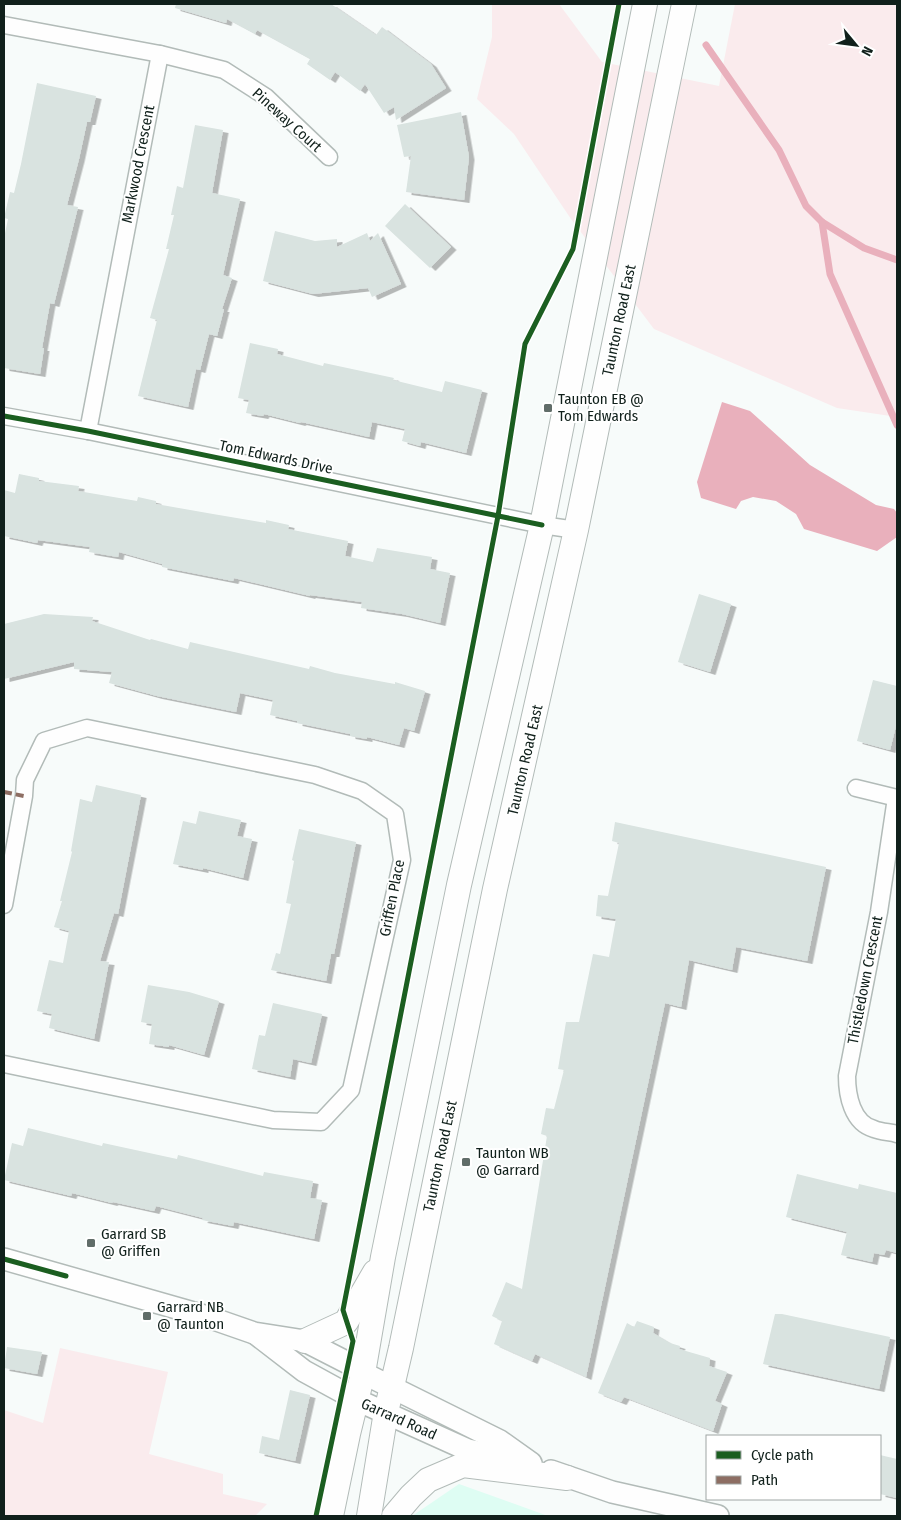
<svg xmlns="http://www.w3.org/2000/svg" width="901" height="1520" font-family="'Fira Sans Condensed',sans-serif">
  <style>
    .built { fill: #defdf3 }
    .green { fill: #faebed }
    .water { fill: #e9b0bc }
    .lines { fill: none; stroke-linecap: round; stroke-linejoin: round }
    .stream { stroke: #e9b0bc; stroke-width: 7 }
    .building { fill: #d9e3e0; filter: url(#shadow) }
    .minor-casing { stroke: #b2bbb8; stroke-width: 19 }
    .tertiary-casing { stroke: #b2bbb8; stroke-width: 24 }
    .secondary-casing { stroke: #b2bbb8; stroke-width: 26 }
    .minor { stroke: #fefefe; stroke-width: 16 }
    .tertiary { stroke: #fefefe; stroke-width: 21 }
    .secondary { stroke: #fefefe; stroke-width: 24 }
    .quiet { stroke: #8d6e63; stroke-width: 4; stroke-dasharray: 8 4; stroke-linecap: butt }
    .cycleway-casing { stroke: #fff; stroke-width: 8 }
    .cycleway { stroke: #1b5e20; stroke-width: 5 }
    .poi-dot { fill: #616d69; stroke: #fff; stroke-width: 2 }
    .labels { text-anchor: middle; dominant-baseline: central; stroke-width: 4; stroke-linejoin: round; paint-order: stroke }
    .street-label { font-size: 15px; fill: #10201b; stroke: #fff }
    .poi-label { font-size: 15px; fill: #10201b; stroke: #fff; text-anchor: start }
  </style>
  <defs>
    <filter id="shadow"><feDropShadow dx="5.5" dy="3" stdDeviation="0" flood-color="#0004"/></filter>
  </defs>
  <rect width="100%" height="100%" fill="#f7fbfa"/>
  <!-- built -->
  <polygon class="built" points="459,1484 548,1516 412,1516"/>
  <!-- green -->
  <g class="green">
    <polygon points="492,4 559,4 602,62 719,86 735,4 897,4 897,417 837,408 654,329 571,219 514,134 477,99 492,37"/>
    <polygon points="60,1348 168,1372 149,1454 223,1474 223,1494 267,1504 255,1516 4,1516 4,1410 43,1423"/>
  </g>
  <!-- water -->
  <polygon class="water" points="722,402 750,411 810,465 876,505 894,509 897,513 897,537 877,551 804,529 796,514 776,501 753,497 741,501 736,509 701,498 697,482"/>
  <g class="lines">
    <!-- stream -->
    <g class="stream">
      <polyline points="706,45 779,150 806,206 822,222 864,248 897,260"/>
      <polyline points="822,222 830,274 897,425"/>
    </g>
  </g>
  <!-- building -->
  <g class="building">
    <polygon points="176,4 331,4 376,35 382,27 431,64 446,88 396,120 394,107 384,113 365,84 360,91 335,72 330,80 307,64 310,59 257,30 255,34 227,19 226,23 175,8"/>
    <polygon points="37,83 96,96 90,122 87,122 79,159 67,205 78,207 54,304 50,303 42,348 44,348 40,374 4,368 4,238 8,219 4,218 10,192 14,193 21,164"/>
    <polygon points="461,112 469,157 464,200 406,192 411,156 404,157 397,125"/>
    <polygon points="195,125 223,130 212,193 240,199 223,275 232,278 222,309 224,309 217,336 209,334 200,370 196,369 188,407 138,396 157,320 150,318 169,249 166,249 174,215 171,215 177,186 183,188"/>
    <polygon points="405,204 451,247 430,268 385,226"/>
    <polygon points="275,231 315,241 337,239 337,247 367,233 370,241 378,233 401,284 372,297 368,288 313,294 263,281"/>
    <polygon points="250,343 278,349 277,354 323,366 324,363 394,378 393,380 442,392 445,381 482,390 466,453 421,442 420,446 402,441 405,429 372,422 369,437 301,422 300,423 264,414 263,416 246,413 249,400 238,398"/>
    <polygon points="19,474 39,478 39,481 79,486 78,491 137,501 138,497 156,501 156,504 213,514 266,523 266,520 289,525 288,529 348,541 345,556 373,562 377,548 432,557 430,569 450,573 440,623 402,614 361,608 362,602 310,595 310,596 234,578 233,581 162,567 162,564 119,552 118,557 89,552 90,547 38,540 37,543 4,536 4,490 15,493"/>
    <polygon points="699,594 731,604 710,672 678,662"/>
    <polygon points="44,614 93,617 92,621 150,640 151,639 188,649 190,642 309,669 310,666 335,673 395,684 395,682 425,691 414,731 404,728 399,745 367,737 367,739 350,736 350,734 297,723 297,721 270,715 273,700 240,693 236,712 157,696 109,683 112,672 74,669 74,662 4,679 4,624"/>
    <polygon points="873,680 897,686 897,722 890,750 857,741"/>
    <polygon points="96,785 141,795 118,914 114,913 100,961 109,962 94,1039 49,1028 52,1014 37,1011 49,960 63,963 69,931 54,927 62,901 60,901 72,852 71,851 80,799 92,802"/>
    <polygon points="199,811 241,820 237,836 252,839 243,878 203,868 203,870 173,864 183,821 196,824"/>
    <polygon points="615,822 826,867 807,961 736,947 732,970 689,960 681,1007 665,1003 586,1377 535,1354 532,1361 494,1344 502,1321 492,1316 506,1282 522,1289 547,1136 541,1134 546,1108 554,1109 564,1070 558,1069 566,1022 579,1022 593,954 609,957 616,919 596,916 598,895 608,896 619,843 612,841"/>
    <polygon points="299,829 356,842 334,954 331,954 326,981 271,970 276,953 280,954 291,904 286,903 294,861 292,860"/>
    <polygon points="148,985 189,992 219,1001 204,1055 169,1045 169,1047 149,1044 152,1024 141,1022"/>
    <polygon points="273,1003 322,1014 311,1063 293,1059 290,1077 252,1069 259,1035 265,1036"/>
    <polygon points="28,1128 102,1146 103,1143 177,1159 178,1155 263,1176 264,1172 313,1181 310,1198 322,1200 314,1239 234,1222 233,1226 202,1220 203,1218 156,1206 154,1211 113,1202 112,1203 72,1193 71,1196 4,1180 12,1143 23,1146"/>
    <polygon points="797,1174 858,1189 859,1184 897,1193 897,1253 886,1250 884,1255 874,1253 872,1262 841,1255 847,1232 786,1217"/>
    <polygon points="775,1314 782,1314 890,1337 879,1389 763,1364"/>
    <polygon points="637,1321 654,1327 653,1333 670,1343 680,1346 679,1349 710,1358 709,1366 727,1372 715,1401 722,1404 713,1431 624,1397 621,1402 598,1393 627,1323 634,1327"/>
    <polygon points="7,1347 42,1352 37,1374 4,1368"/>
    <polygon points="290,1390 310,1395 295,1461 259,1453 262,1436 279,1440"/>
    <polygon points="880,1455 897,1459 897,1498 880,1494"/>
  </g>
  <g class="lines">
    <defs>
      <g id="minor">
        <polyline points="4,25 160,54 224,70 266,97 329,157"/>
        <polyline points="4,416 88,431 542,525 576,530"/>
        <polyline points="88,431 160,54"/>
        <polyline points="856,788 897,798"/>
        <path d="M896 798 879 912 847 1076C847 1095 852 1123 874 1129 881 1132 890 1132 897 1134"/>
        <polyline points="4,905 24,796 25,780 44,741 87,728 315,775 362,791 395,814 402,860 351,1090 321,1122 273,1120 4,1064"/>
      </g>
      <g id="tertiary">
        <polyline points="4,1259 208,1317 254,1333 305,1341 348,1363 363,1373 500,1441 531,1463"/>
        <polyline points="256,1334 304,1371 357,1400 468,1450 522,1461"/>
        <polyline points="551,1471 612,1492 718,1516"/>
      </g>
      <g id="secondary">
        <polyline points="305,1341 346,1322 375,1272"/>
        <polyline points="331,1516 348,1434 363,1373 383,1257 459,885 542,525 645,4"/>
        <polyline points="369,1516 386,1412 401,1348 495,889 576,530 684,4"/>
        <polyline points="394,1516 411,1496 428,1480 463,1465 567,1478"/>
      </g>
    </defs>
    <!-- minor casing -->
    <use href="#minor" class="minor-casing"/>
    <!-- tertiary casing -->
    <use href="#tertiary" class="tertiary-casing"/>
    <!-- secondary casing -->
    <use href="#secondary" class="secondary-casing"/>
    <!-- minor -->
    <use href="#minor" class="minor"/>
    <!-- tertiary -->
    <use href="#tertiary" class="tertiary"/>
    <!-- secondary -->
    <use href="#secondary" class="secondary"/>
    <!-- quiet -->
    <polyline class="quiet" points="4,792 24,796"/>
    <defs>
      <g id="cycleway">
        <polyline points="4,416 88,431 542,525"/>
        <polyline points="4,1259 66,1276"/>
        <polyline points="316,1516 353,1341 343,1310 498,516 525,344 573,249 619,4"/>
      </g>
    </defs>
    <!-- cycleway casing -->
    <use href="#cycleway" class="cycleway-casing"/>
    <!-- cycleway -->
    <use href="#cycleway" class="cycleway"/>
  </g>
  <!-- markers -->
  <g class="poi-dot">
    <rect x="543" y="403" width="10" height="10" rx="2.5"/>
    <rect x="461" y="1157" width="10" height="10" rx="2.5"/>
    <rect x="86" y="1238" width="10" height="10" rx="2.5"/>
    <rect x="142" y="1311" width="10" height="10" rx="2.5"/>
  </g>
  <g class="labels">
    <!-- street labels -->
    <g class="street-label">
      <text transform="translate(287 120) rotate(42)">Pineway Court</text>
      <text transform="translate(138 164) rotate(-79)">Markwood Crescent</text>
      <text transform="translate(619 320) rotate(-78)">Taunton Road East</text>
      <text transform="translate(276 457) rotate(12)">Tom Edwards Drive</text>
      <text transform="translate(525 760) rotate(-77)">Taunton Road East</text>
      <text transform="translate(392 898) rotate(-79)">Griffen Place</text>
      <text transform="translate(865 980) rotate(-79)">Thistledown Crescent</text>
      <text transform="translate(440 1156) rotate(-78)">Taunton Road East</text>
      <text transform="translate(399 1419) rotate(24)">Garrard Road</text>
    </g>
    <!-- poi labels -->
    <g class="poi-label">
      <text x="558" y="399">Taunton EB @<tspan x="558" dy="17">Tom Edwards</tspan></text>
      <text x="476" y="1153">Taunton WB<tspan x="476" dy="17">@ Garrard</tspan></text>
      <text x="101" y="1234">Garrard SB<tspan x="101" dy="17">@ Griffen</tspan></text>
      <text x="157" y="1307">Garrard NB<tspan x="157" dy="17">@ Taunton</tspan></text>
    </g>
  </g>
  <!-- border -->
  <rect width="901" height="1520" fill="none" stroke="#10201b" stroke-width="10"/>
  <!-- legend -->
  <rect x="706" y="1435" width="175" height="65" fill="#ffffff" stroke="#9fa6a4"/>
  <rect x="716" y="1451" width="25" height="8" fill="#1b5e20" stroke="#9fa6a4"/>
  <text x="751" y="1460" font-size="15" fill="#10201b">Cycle path</text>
  <rect x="716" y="1476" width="25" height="8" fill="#8d6e63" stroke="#9fa6a4"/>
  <text x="751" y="1485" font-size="15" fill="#10201b">Path</text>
  <!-- north arrow -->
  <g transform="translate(856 45) rotate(119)" stroke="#ffffff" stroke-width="4" paint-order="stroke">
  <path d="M0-4L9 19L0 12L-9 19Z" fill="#10201b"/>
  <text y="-8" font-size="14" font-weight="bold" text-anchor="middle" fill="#10201b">N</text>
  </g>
</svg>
